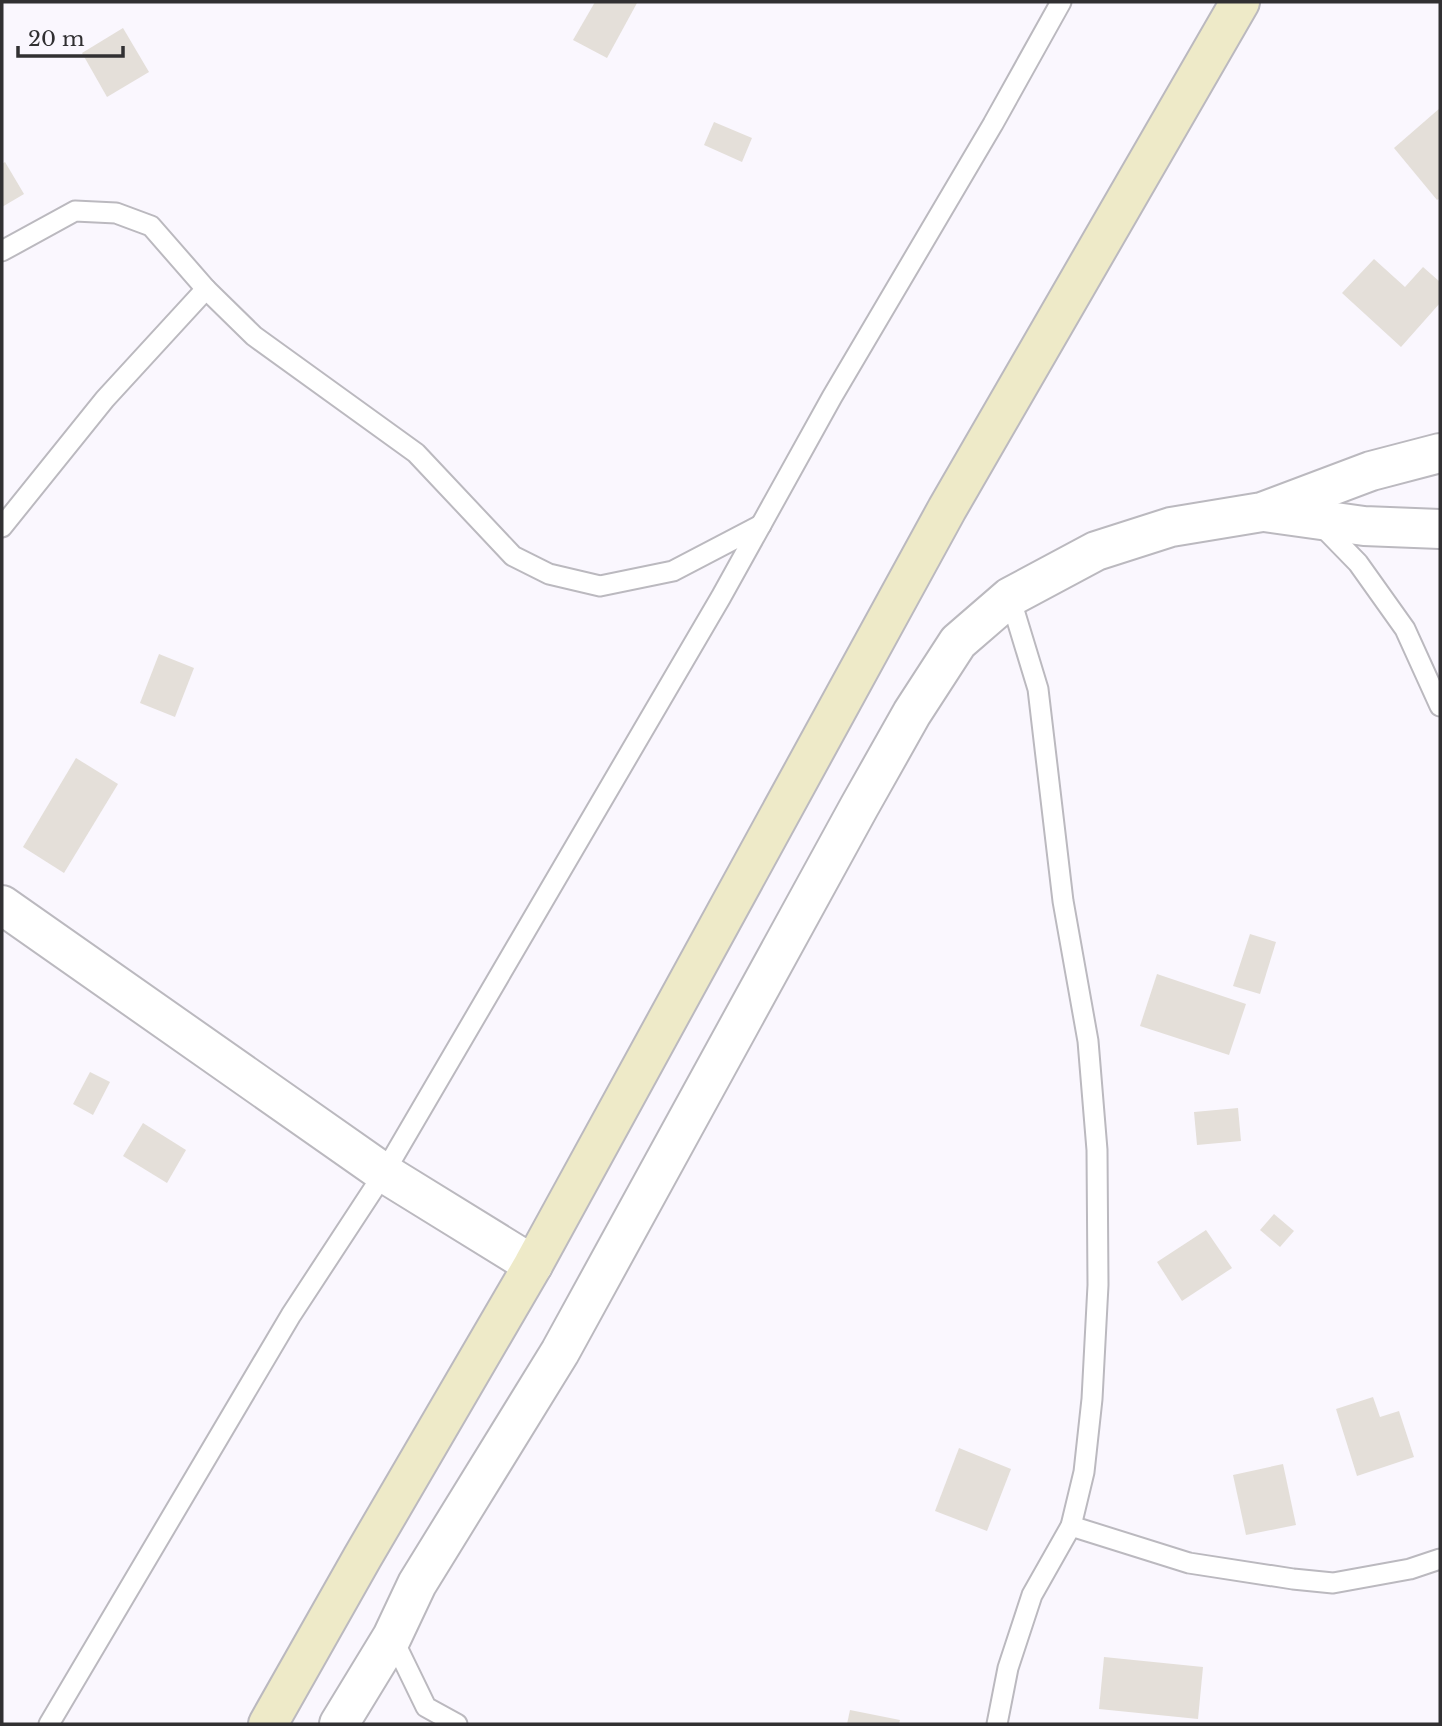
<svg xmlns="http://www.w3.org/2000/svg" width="1442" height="1726" font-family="'Libre Baskerville',serif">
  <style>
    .building { fill: #e4dfd9 }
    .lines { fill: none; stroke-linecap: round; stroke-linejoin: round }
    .lane-casing { stroke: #bbb9bf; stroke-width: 23 }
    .street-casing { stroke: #bbb9bf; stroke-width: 42 }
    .secondary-casing { stroke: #bbb9bf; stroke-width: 42 }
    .lane { stroke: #fff; stroke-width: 19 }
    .street { stroke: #fff; stroke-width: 38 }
    .secondary { stroke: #eeeac8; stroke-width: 38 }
  </style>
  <rect width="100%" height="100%" fill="#faf7fe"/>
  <!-- building -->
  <g class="building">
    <polygon points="595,2 637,3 607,58 573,40"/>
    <polygon points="123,28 149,72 107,97 82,53"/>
    <polygon points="1440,108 1440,198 1437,200 1394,148"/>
    <polygon points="714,122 752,138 742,162 704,145"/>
    <polygon points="5,162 24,194 2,207 2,164"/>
    <polygon points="1374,259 1405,287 1423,267 1440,282 1440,303 1401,347 1342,293"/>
    <polygon points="159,654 194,668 175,717 140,703"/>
    <polygon points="76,758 118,784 64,873 23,847"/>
    <polygon points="1250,934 1276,942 1260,994 1233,986"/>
    <polygon points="1157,974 1246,1004 1229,1055 1140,1026"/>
    <polygon points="90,1072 110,1082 93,1115 73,1104"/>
    <polygon points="1238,1108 1241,1141 1197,1145 1194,1112"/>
    <polygon points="143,1123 186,1150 167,1183 123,1156"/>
    <polygon points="1274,1214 1294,1231 1280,1247 1260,1230"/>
    <polygon points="1206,1230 1232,1268 1182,1301 1157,1262"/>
    <polygon points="1373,1397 1380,1417 1399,1411 1414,1457 1357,1476 1336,1409"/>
    <polygon points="959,1448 1011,1469 987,1531 935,1511"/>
    <polygon points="1283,1464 1296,1525 1246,1535 1233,1475"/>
    <polygon points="1104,1657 1203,1667 1198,1719 1099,1709"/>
    <polygon points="850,1710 900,1720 899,1724 847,1724"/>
  </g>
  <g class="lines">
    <defs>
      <g id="lane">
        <polyline points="2,251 75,211 116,213 151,226 206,289"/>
        <polyline points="1320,524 1358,563 1405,629 1440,706"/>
        <polyline points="2,527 105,399 206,289 254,336 416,453 513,556 549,574 600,586 673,571 761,525"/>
        <polyline points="1071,1526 1189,1563 1293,1579 1333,1583 1410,1569 1440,1559"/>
        <polyline points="392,1637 426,1707 457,1724"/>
        <polyline points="49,1724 291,1315 384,1173 721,597 832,397 993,124 1061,2"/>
        <polyline points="997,1724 1008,1668 1032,1595 1071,1526 1084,1472 1092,1399 1098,1285 1097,1150 1088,1041 1063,901 1038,689 1010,597"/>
      </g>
      <g id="street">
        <polyline points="1264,512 1364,526 1440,529"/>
        <polyline points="2,905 384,1173 533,1265"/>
        <polyline points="339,1724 392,1637 417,1584 560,1352 859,807 912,713 958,642 1010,597 1096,551 1171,527 1262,512 1371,471 1440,453"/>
      </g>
      <polyline id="secondary" points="268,1724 362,1558 533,1265 947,509 1240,2"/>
    </defs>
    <!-- lane casing -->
    <use href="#lane" class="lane-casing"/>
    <!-- street casing -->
    <use href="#street" class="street-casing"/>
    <!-- secondary casing -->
    <use href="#secondary" class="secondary-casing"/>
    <!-- lane -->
    <use href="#lane" class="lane"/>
    <!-- street -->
    <use href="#street" class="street"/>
    <!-- secondary -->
    <use href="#secondary" class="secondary"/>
  </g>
  <!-- border -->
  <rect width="1442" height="1726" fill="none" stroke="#313032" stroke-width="7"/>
  <!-- scale -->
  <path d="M18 46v10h105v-10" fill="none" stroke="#313032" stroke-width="3.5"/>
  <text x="28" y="46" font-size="21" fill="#313032" stroke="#faf7fe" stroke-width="5" paint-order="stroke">20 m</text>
</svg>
